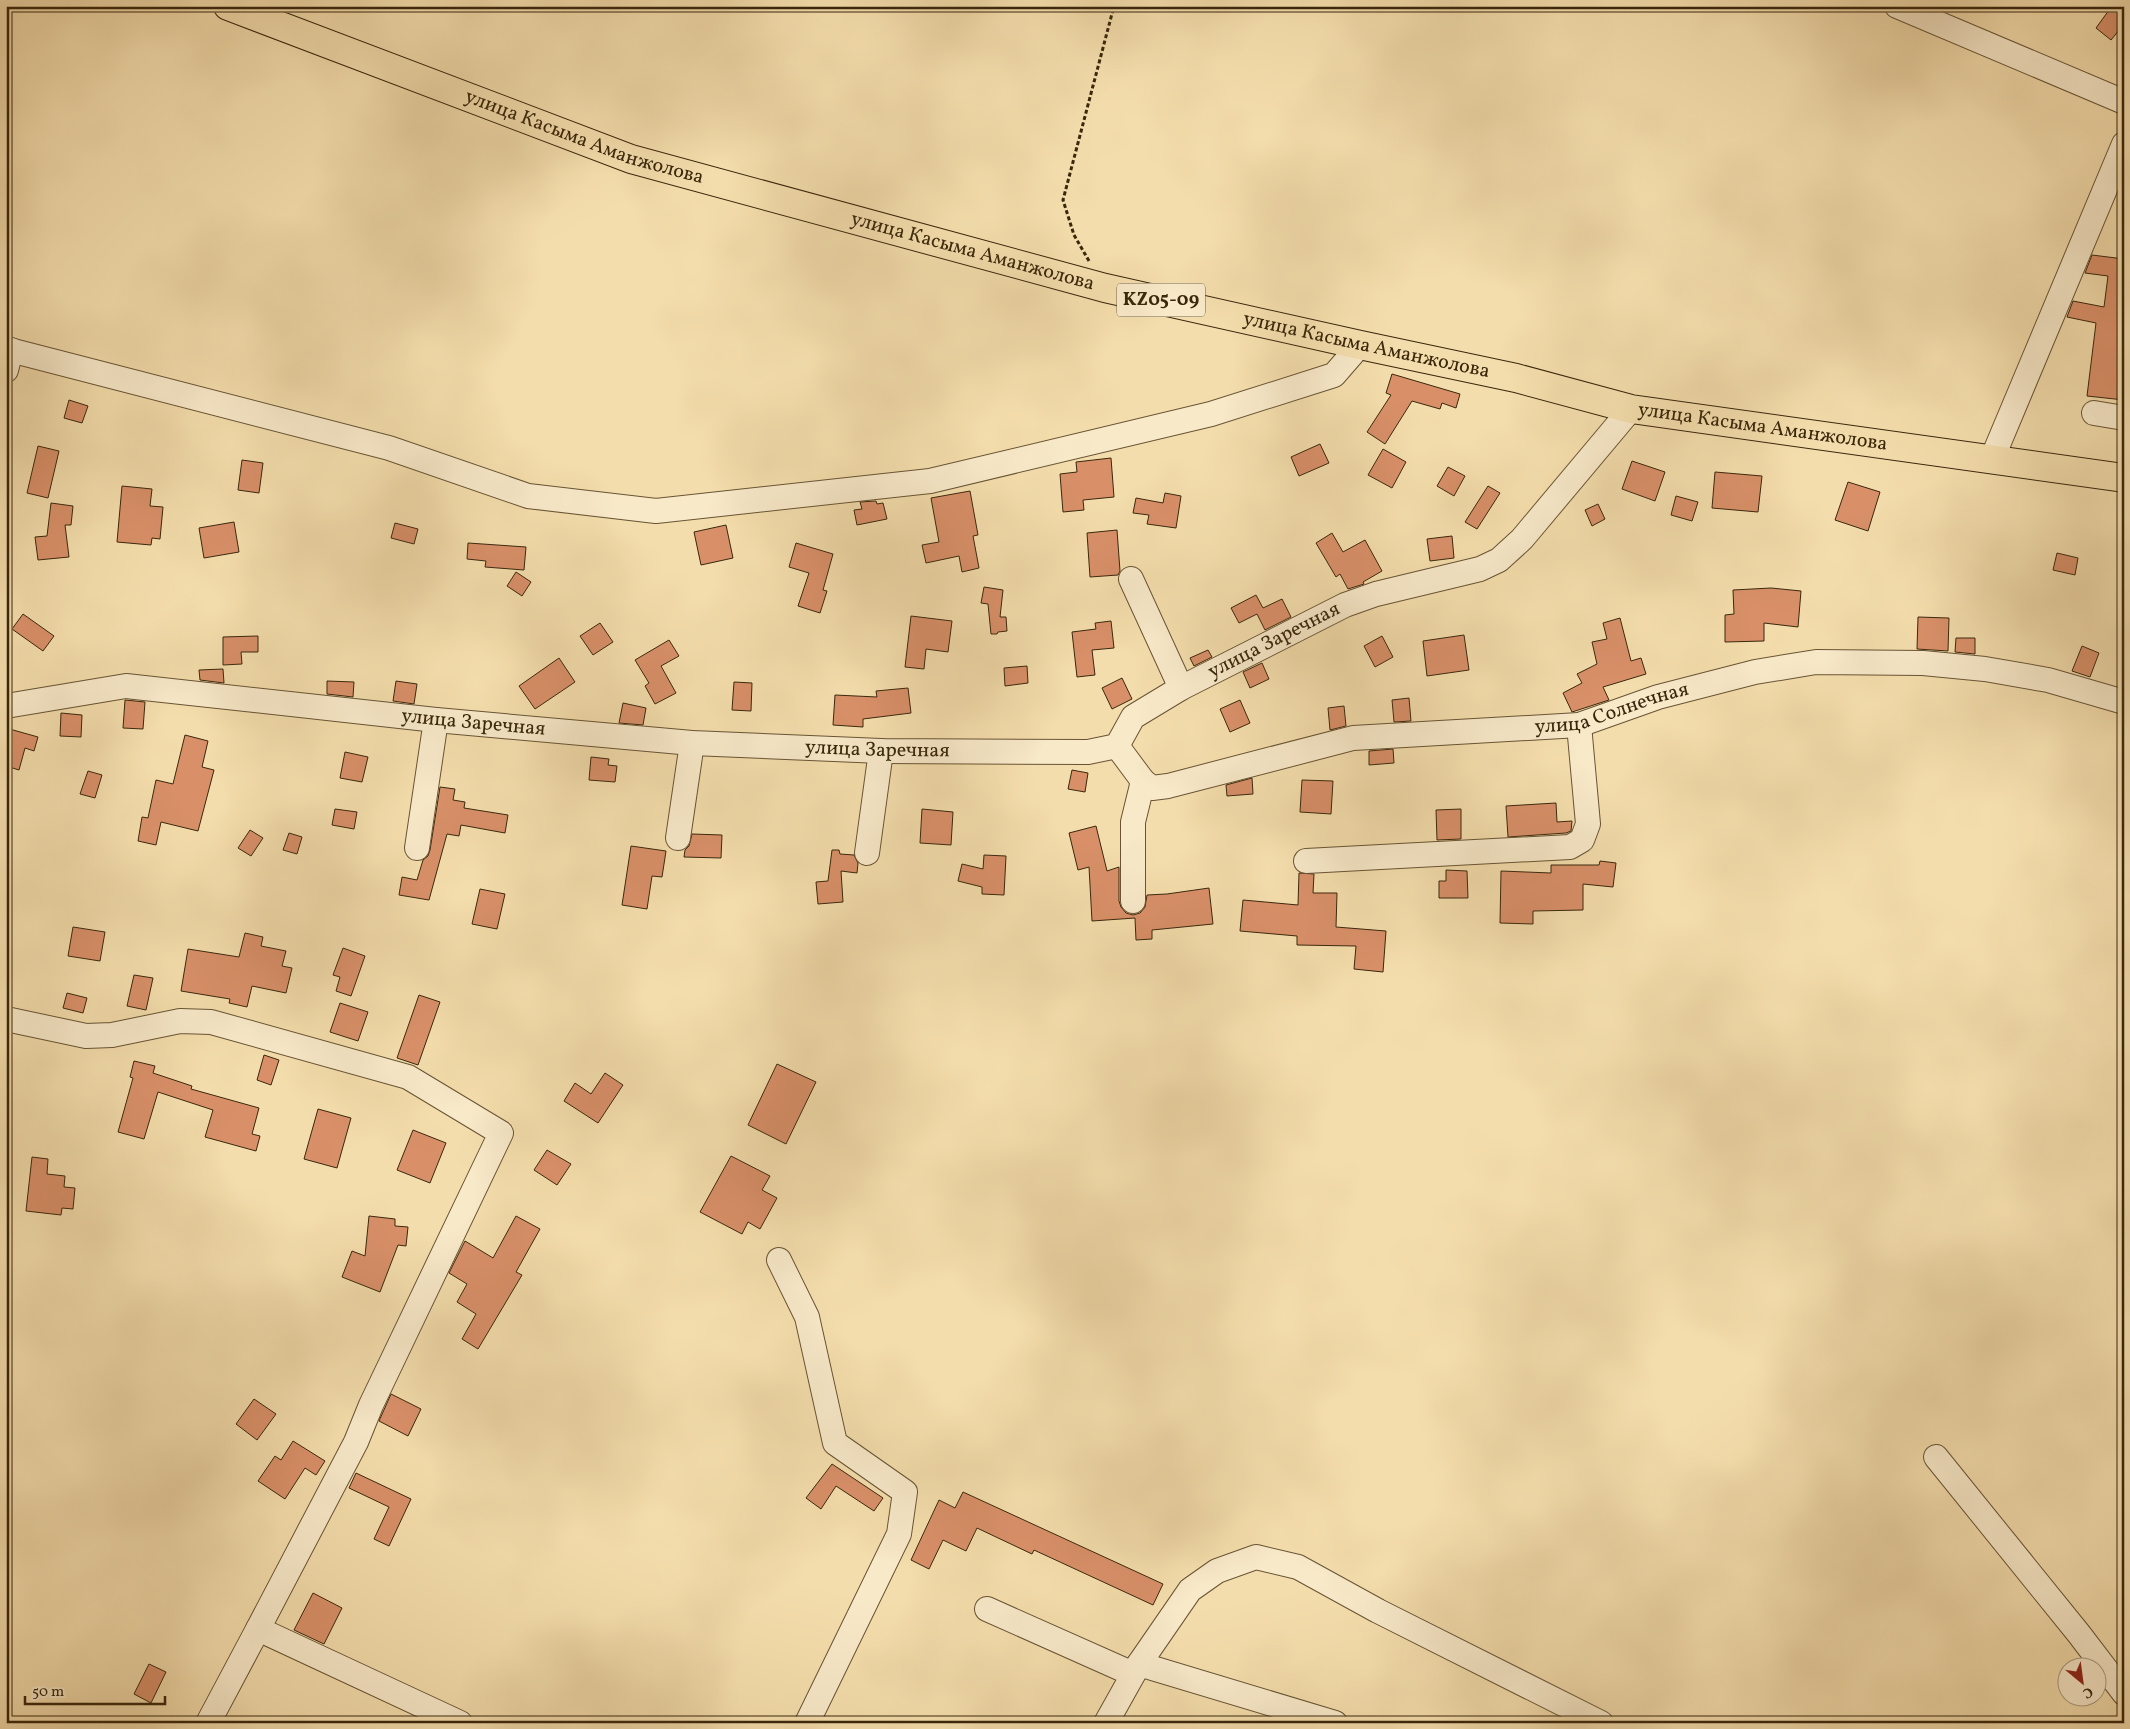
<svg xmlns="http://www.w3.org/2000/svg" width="2130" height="1729" font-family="Vollkorn,serif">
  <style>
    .building { fill: #d99069; stroke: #39270c }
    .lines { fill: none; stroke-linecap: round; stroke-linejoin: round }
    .minor-casing { stroke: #685434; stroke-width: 26 }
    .major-casing { stroke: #39270c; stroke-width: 30 }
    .path { stroke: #39270c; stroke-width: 3; stroke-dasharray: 4 2.5; stroke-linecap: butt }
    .minor { stroke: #f8e9c9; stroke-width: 24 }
    .major { stroke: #f4ddac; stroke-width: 28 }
    .labels { text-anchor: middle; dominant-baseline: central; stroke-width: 4; stroke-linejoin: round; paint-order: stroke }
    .shield { fill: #f8e9c9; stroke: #726145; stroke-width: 1 }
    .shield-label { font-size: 19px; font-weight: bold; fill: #39270c }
    .street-label { font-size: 20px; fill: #39270c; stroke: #f8e9c9 }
  </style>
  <rect width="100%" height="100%" fill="#f4ddac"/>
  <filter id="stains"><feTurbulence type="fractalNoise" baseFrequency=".004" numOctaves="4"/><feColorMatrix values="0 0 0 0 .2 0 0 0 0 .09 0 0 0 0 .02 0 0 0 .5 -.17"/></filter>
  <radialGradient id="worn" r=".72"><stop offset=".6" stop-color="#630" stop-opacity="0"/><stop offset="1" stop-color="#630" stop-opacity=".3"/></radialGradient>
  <!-- building -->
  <g class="building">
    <polygon points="2112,6 2124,6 2124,24 2111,40 2096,28"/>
    <polygon points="2092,255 2124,259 2124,400 2087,396 2096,323 2067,317 2073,301 2104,307 2108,276 2085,273"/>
    <polygon points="1392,374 1460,394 1456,408 1442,403 1440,409 1412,401 1385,444 1367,432 1391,395 1386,393"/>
    <polygon points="69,400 88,406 82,423 64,418"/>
    <polygon points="1320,444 1329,463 1299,476 1291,457"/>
    <polygon points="38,446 59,451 48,498 27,493"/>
    <polygon points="1383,449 1406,462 1392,488 1368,475"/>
    <polygon points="1111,458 1114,497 1083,500 1084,510 1063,512 1060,474 1077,472 1076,462"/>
    <polygon points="242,460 263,463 259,493 238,490"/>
    <polygon points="1632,461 1665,472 1655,501 1622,489"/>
    <polygon points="1448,467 1465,476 1454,496 1437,486"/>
    <polygon points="1715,472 1762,476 1758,512 1712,508"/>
    <polygon points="1848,482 1880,492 1868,531 1835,520"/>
    <polygon points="122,486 152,489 150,506 163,507 160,539 152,538 151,545 117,542"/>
    <polygon points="1488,486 1500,493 1477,529 1465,522"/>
    <polygon points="970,491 978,535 973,536 979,568 962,572 959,556 926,563 922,545 939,542 931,498"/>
    <polygon points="1165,493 1181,496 1176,528 1147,524 1149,515 1133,513 1136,498 1163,503"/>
    <polygon points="1676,496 1698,502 1692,521 1671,515"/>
    <polygon points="876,501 877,504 883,503 887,519 857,525 854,510 862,509 860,502"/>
    <polygon points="51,503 73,506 71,525 65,525 69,557 38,560 35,537 47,536"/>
    <polygon points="1598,504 1605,519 1592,526 1585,510"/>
    <polygon points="234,522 239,552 204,558 199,528"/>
    <polygon points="395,523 418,529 414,544 391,538"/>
    <polygon points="726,525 733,558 701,565 694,532"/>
    <polygon points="1117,530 1120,571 1118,575 1090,577 1087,533"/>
    <polygon points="1332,533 1343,552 1365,540 1382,571 1363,582 1364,584 1348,589 1340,574 1336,577 1316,543"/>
    <polygon points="1452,536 1454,558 1430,561 1427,539"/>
    <polygon points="468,543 526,547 524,570 485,567 486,561 467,559"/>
    <polygon points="796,543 833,554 823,590 827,591 820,613 798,606 809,573 789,567"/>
    <polygon points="2057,553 2078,558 2075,575 2053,570"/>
    <polygon points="516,572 531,582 522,596 507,586"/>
    <polygon points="984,587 1003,590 1000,617 1006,617 1007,631 998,632 997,634 991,634 988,604 981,603"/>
    <polygon points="1771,588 1801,591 1798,627 1764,623 1764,641 1725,642 1725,615 1734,614 1733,590"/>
    <polygon points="1256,595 1263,608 1282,599 1291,617 1265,630 1257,614 1239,623 1231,608"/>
    <polygon points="23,614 54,636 43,651 12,629"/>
    <polygon points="911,616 952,621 948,652 926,649 924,669 905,667"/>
    <polygon points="1918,617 1949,618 1948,651 1917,649"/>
    <polygon points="1620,618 1631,661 1641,658 1646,674 1603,687 1609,700 1572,712 1563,693 1582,683 1577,674 1597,664 1592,642 1607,639 1603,623"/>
    <polygon points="1111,621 1114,648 1092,650 1095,675 1077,677 1072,632 1096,629 1095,623"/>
    <polygon points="600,623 613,642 593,655 580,636"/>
    <polygon points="1464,635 1469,670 1427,676 1423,641"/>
    <polygon points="258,636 258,652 241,652 242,664 223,665 223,637"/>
    <polygon points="1382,636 1393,657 1375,667 1364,646"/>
    <polygon points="1956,638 1975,638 1975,654 1955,652"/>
    <polygon points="669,640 679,656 661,666 676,693 655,704 645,686 649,683 635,660"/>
    <polygon points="2082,646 2099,653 2090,677 2072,671"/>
    <polygon points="1208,650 1212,657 1194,666 1190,658"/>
    <polygon points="559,658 575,682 535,709 519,686"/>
    <polygon points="1262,663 1269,679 1250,688 1243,672"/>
    <polygon points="1027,666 1028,683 1005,686 1004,668"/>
    <polygon points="223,669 224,683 200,680 199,670"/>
    <polygon points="1122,678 1132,699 1112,709 1102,688"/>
    <polygon points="327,681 354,682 353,697 327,694"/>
    <polygon points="396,681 417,684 414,704 393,701"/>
    <polygon points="734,682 752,683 751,711 732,710"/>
    <polygon points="908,688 911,713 863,719 863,727 833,725 835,695 877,697 876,691"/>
    <polygon points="1409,698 1411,721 1394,722 1392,700"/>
    <polygon points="125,700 145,702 143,729 123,728"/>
    <polygon points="1240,700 1250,723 1230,732 1220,709"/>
    <polygon points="623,703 646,708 643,725 619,723"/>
    <polygon points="1344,706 1346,726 1330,730 1328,708"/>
    <polygon points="61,713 82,715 81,737 60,736"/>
    <polygon points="6,728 38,737 34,751 25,748 19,770 6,766"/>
    <polygon points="185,735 208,741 202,767 214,770 198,831 161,822 156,845 138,841 142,817 148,818 156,780 173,784"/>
    <polygon points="1393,749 1394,763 1369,765 1369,751"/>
    <polygon points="345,752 368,757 362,782 340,778"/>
    <polygon points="591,757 609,759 608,765 617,766 615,782 589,780"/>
    <polygon points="1072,770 1088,773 1085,792 1068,789"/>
    <polygon points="88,771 102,775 95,798 80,794"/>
    <polygon points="1252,778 1253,794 1227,796 1226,785"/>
    <polygon points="1302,780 1333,781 1331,814 1300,812"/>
    <polygon points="440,787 455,789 453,800 465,802 464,808 508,815 505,833 461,825 459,836 447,834 429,900 399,895 402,877 417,880 423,860 428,856 430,850"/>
    <polygon points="1556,803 1557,822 1572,821 1571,831 1566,833 1508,837 1506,806"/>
    <polygon points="335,809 357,812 354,829 332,825"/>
    <polygon points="922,809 953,812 951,845 920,843"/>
    <polygon points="1461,809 1461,839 1437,840 1436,810"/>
    <polygon points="1096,826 1107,871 1119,867 1119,901 1121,907 1126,913 1133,915 1140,913 1145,907 1147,895 1167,894 1209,888 1213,924 1152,930 1152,939 1136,940 1135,918 1092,921 1089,867 1078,870 1069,833"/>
    <polygon points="250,830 263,838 251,856 238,848"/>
    <polygon points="289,833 302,837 297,854 283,850"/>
    <polygon points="692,834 722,835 721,858 684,857 685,850 689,846"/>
    <polygon points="631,846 666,851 662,877 652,876 647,909 622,905"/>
    <polygon points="832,850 839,850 840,854 854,855 858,863 857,873 841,871 843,902 818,904 816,882 828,881"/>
    <polygon points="984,855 1006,856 1004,895 982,894 982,887 958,881 962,864 983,869"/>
    <polygon points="1600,861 1616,863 1613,887 1583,884 1583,910 1533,911 1533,924 1500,923 1501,871 1551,873 1551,865 1599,865"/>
    <polygon points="1446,870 1467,871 1468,898 1439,898 1439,881 1446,881"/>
    <polygon points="1299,873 1314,874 1313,893 1337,893 1336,927 1386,931 1383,972 1354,969 1356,946 1297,945 1297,936 1240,931 1243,900 1298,905"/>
    <polygon points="480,889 505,894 497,929 472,924"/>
    <polygon points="73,927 105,932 100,961 68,956"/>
    <polygon points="245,933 263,937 261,946 286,951 282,966 292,968 286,993 252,986 247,1007 229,1003 230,999 181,991 188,949 239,957"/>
    <polygon points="343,948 365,956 351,996 336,991 340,977 333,975"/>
    <polygon points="134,975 153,978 146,1010 127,1006"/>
    <polygon points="67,993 87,998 83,1013 63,1008"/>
    <polygon points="419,995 440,1002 418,1065 397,1058"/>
    <polygon points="340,1003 368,1012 358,1041 330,1032"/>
    <polygon points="264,1055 279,1060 271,1085 257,1080"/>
    <polygon points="134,1061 155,1066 153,1073 192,1086 191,1089 259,1108 252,1134 260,1136 256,1151 205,1137 213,1110 158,1092 144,1139 118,1132 133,1078 130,1077"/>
    <polygon points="777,1064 816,1082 786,1144 748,1125"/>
    <polygon points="605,1073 623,1085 598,1123 564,1101 575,1083 591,1094"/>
    <polygon points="318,1109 351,1118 337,1168 304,1159"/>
    <polygon points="413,1130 446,1143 430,1183 397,1170"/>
    <polygon points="547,1150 571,1164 557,1185 534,1170"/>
    <polygon points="731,1156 770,1176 762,1190 777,1198 760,1229 748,1222 742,1234 700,1212"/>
    <polygon points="32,1157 48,1159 47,1174 65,1176 64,1187 75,1188 73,1209 62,1208 61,1215 26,1211"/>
    <polygon points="369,1216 395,1219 395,1226 408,1227 406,1246 398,1245 380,1292 342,1277 352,1251 365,1256"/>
    <polygon points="516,1216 540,1229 516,1272 522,1275 478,1349 462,1339 476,1314 457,1302 467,1284 449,1273 465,1241 493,1258"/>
    <polygon points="391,1394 421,1409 408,1436 379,1421"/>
    <polygon points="254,1399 276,1414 257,1440 236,1424"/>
    <polygon points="293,1441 325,1461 316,1475 305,1468 285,1499 258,1481 275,1456 281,1460"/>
    <polygon points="832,1464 883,1498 874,1511 836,1486 821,1509 806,1498"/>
    <polygon points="356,1473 411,1499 389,1546 374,1539 389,1507 349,1488"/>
    <polygon points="963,1492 1163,1584 1153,1605 1034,1550 1032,1554 977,1528 966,1551 943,1540 929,1569 911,1560 939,1500 955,1508"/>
    <polygon points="313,1593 342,1608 324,1644 294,1630"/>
    <polygon points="149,1664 166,1672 151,1703 134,1694"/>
  </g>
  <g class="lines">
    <defs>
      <g id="minor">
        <polyline points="1897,6 2124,102"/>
        <polyline points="6,349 389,448 528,496 656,511 930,481 1211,414 1334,375 1360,345"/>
        <polyline points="6,370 11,350"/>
        <polyline points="2094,413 2124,418"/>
        <polyline points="1992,459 2124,144"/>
        <polyline points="1131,579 1181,688"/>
        <path id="s1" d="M6 706 126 686 436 720 692 743 881 751 1088 752 1117 746 1133 717 1181 688 1345 605 1376 594 1480 569 1499 560 1522 539 1631 409"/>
        <path id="s2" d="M1117 746 1143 781 1152 788 1168 786 1353 738 1579 725 1658 697 1755 672 1816 662 1923 663 1985 669 2048 680 2124 702"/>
        <polyline points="678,838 692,743"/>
        <polyline points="417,848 436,720"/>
        <polyline points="867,853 881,751"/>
        <polyline points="1306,861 1570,847 1582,840 1588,824 1579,725"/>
        <polyline points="1133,901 1133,822 1143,781"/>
        <polyline points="6,1019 86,1036 112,1035 180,1021 211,1022 408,1077 501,1133 371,1405 356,1442 258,1629 460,1723"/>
        <polyline points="779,1260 807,1317 835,1443 905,1492 899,1534 807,1723"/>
        <polyline points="1936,1457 2079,1634 2124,1693"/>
        <polyline points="987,1609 1133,1674"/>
        <polyline points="1139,1664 1335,1723"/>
        <polyline points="208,1723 258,1629"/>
        <polyline points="1106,1723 1139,1664 1190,1590 1217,1571 1256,1557 1298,1567 1378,1611 1601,1723"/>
      </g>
      <g id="major">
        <path id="s3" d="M228 6 631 159 1105 288 1360 345 1516 378 1631 409 2124 478"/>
      </g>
    </defs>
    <!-- minor casing -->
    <use href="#minor" class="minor-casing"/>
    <!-- major casing -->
    <use href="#major" class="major-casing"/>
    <!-- path -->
    <polyline class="path" points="1089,261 1074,235 1063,200 1114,6"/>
    <!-- minor -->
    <use href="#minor" class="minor"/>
    <!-- major -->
    <use href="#major" class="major"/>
  </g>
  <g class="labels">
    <!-- shield labels -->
    <rect class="shield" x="1117" y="283.5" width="88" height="33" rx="4"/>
    <g class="shield-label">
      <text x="1161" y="300">KZ05-09</text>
    </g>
    <!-- street labels -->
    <g class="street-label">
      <text stroke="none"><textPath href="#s3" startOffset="380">улица Касыма Аманжолова</textPath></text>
      <text stroke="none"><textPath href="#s3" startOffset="785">улица Касыма Аманжолова</textPath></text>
      <text stroke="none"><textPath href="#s3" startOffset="1190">улица Касыма Аманжолова</textPath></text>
      <text stroke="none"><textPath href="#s3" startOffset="1595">улица Касыма Аманжолова</textPath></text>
      <text stroke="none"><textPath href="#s1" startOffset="1310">улица Заречная</textPath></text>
      <text stroke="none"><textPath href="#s2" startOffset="524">улица Солнечная</textPath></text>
      <text stroke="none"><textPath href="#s1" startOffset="471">улица Заречная</textPath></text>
      <text stroke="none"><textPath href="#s1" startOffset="876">улица Заречная</textPath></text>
    </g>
  </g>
  <!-- margin -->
  <rect width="2130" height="1729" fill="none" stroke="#f4ddac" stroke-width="25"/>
  <rect x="8" y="8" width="2115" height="1714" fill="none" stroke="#39270c" stroke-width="2.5"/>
  <rect x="12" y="12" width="2105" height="1704" fill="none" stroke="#39270c"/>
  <!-- north arrow -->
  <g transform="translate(2082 1682) rotate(151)"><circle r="24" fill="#f8e9c9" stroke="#ac9b7d"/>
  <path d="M0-4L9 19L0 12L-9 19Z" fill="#8f2418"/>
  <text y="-8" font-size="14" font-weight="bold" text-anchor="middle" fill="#39270c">С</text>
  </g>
  <!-- scale -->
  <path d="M25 1696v8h140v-8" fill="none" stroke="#39270c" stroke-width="2.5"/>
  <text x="32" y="1696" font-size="15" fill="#39270c" stroke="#f8e9c9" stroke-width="4" paint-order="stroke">50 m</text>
  <rect width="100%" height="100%" filter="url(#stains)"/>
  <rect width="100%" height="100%" fill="url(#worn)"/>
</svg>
